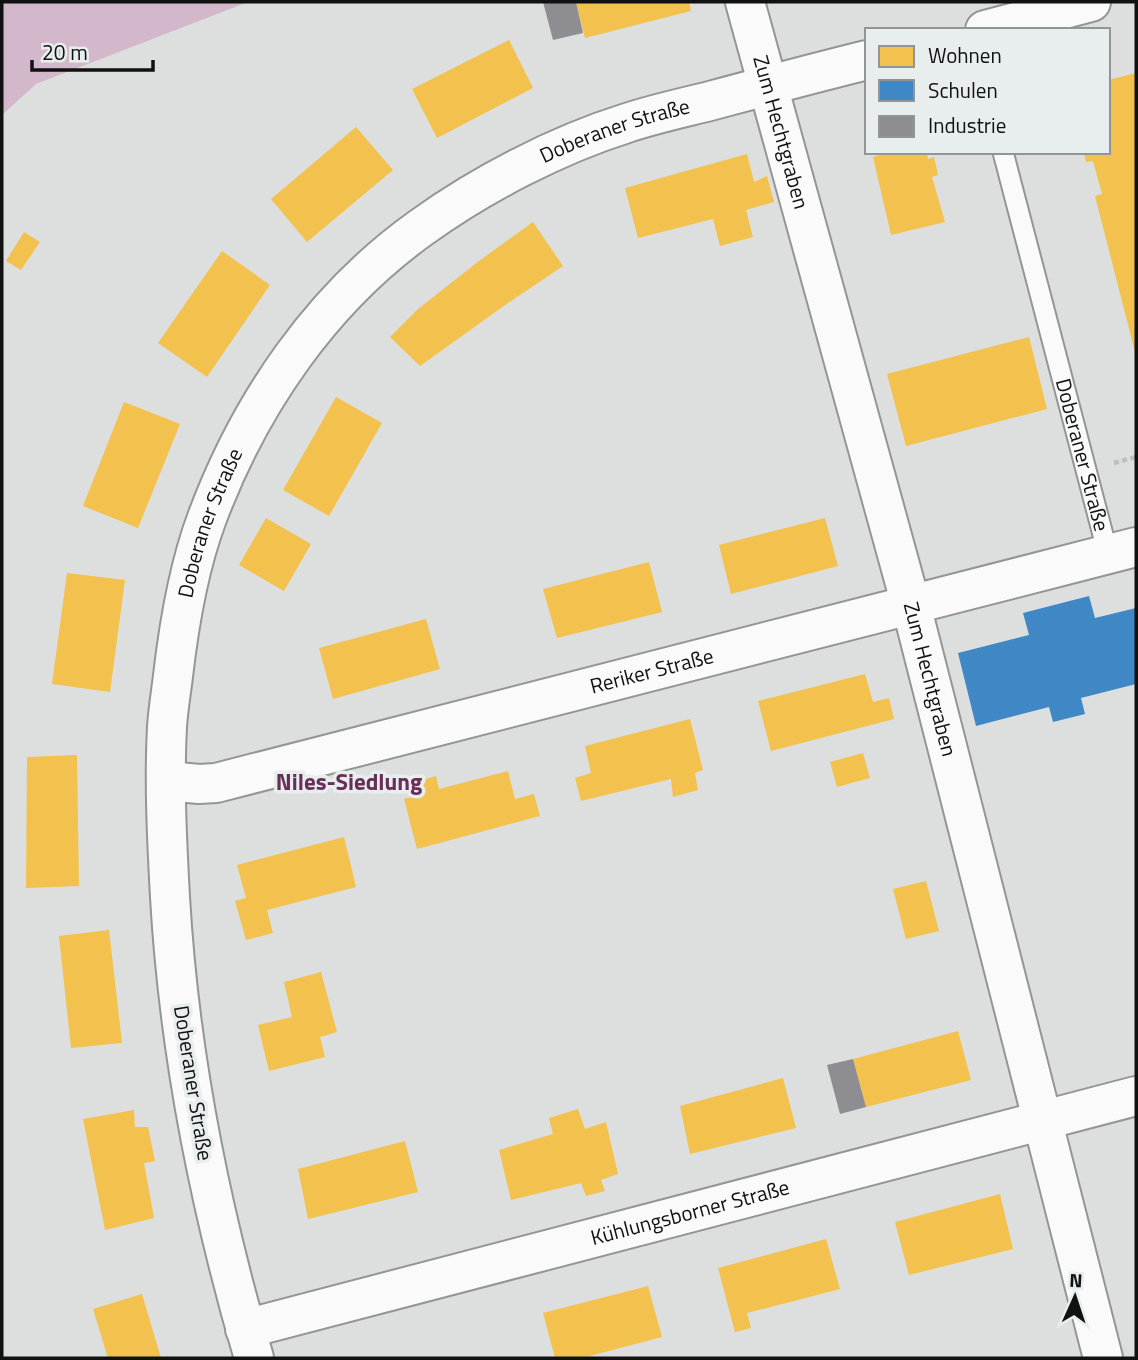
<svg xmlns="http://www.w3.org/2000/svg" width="1138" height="1360" viewBox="0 0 1138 1360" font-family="'Titillium Web',sans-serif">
	<rect width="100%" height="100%" fill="#dcdfde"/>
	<!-- forest -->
	<path fill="#d3b7ca" d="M2 2H248L36 84 2 115Z"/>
	<!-- homes -->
	<path fill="#f2c14e" d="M576 2H689L691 11 585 38Z
		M509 40 533 88 437 138 412 89Z
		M1136 73V352H1135L1095 196 1102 194 1093 161 1086 162 1084 152H1108V80Z
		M356 127 393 170 307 242 271 199Z
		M889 152H927L928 159 934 157 938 175 932 177 945 222 891 235 873 157Z
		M747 154 754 182 767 176 774 202 746 210 753 237 720 246 713 219 638 238 625 188Z
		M533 222 563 266 508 303 420 366 390 337 418 309 479 261Z
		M24 232 40 242 21 270 6 261Z
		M222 251 270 285 207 377 158 343Z
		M1029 337 1047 409 906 446 887 374Z
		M336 397 382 423 329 516 283 490Z
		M124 402 180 424 138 528 83 506Z
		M266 518 311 544 284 591 239 565Z
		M825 518 838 566 731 594 719 545Z
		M649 562 662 612 557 638 543 589Z
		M67 573 125 580 110 692 52 684Z
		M426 619 440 669 333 699 319 648Z
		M865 674 873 702 889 698 894 719 771 751 758 701Z
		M690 719 703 770 695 773 698 790 673 797 671 779 581 801 575 778 591 773 585 746Z
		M863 753 870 778 837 787 830 762Z
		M77 755 79 886 26 888 27 757Z
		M508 771 515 799 534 794 540 816 417 849 404 799 419 795 416 782 436 776 439 789Z
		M344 837 356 887 267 910 273 933 246 940 235 901 246 898 237 865Z
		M926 881 939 931 906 939 893 889Z
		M109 930 122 1043 71 1048 59 936Z
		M321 972 337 1032 320 1037 325 1057 269 1071 258 1025 292 1017 284 982Z
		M958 1031 971 1080 866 1107 853 1059Z
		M783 1078 796 1128 690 1154 680 1106Z
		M578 1109 585 1129 606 1122 618 1174 601 1180 605 1191 586 1196 581 1183 511 1200 499 1150 553 1134 549 1118Z
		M134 1110 135 1127H148L155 1161 144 1163 154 1218 105 1230 83 1119Z
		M405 1141 418 1192 308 1219 298 1169Z
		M1000 1194 1013 1249 909 1275 895 1222Z
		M826 1239 840 1289 747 1313 751 1328 735 1332 718 1268Z
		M648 1286 662 1337 582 1358H555L543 1313Z
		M142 1294 161 1358H108L93 1309Z"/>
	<!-- schools -->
	<path fill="#3f88c5" d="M1089 596 1095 618 1136 608V684L1081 698 1085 714 1053 722 1049 707 976 726 958 653 1029 635 1023 613Z"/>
	<!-- industry -->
	<path fill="#8d8d92" d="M543 2H576L583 33 553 40Z
		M853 1059 866 1107 840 1114 827 1065Z"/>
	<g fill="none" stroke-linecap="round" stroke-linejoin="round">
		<!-- lane casing -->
		<g stroke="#949696" stroke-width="23">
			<g id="lane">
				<path id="s1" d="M1003 152 1108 554"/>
			</g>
		</g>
		<!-- street casing -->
		<g stroke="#949696" stroke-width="42">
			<g id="street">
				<path id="s2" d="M745 2 911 605 1103 1358"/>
				<path d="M985 30 1091 2"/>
				<path id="s3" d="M167 781 199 784 216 783 1136 547"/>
				<path id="s4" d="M245 1329 1136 1096"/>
				<path id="s5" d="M254 1358C210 1208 179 1054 170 897 167 842 164 782 167 727 168 710 171 693 173 676 179 624 189 566 207 518 250 403 322 298 422 227 482 184 557 145 627 123 654 114 682 108 710 101 762 87 814 73 867 60"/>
			</g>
		</g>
		<!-- path -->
		<path stroke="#bdbebe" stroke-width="4.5" stroke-dasharray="5 3.5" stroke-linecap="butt" d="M1114 463 1136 457"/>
		<!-- lane -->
		<use href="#lane" stroke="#fafafa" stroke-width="19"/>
		<!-- street -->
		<use href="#street" stroke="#fafafa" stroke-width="38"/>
	</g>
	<g text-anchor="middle" stroke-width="7" stroke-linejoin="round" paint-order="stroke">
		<!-- street labels -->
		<g font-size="21" fill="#101111" stroke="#e8eded">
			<text dy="7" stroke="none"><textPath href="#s2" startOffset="135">Zum Hechtgraben</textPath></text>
			<text dy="7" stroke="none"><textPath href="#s5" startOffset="1437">Doberaner Straße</textPath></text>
			<text dy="7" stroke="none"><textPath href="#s1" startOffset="313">Doberaner Straße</textPath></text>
			<text dy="7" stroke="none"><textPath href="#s5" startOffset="849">Doberaner Straße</textPath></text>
			<text dy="7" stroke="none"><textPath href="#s3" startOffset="499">Reriker Straße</textPath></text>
			<text dy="7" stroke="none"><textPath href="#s2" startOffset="702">Zum Hechtgraben</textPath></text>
			<text transform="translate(193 1083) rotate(81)" y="7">Doberaner Straße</text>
			<text dy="7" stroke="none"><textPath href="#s4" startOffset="460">Kühlungsborner Straße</textPath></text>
		</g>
		<!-- neighbourhood labels -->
		<g font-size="23" font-weight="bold" fill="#682e57" stroke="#e8eded">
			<text x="349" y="790">Niles-Siedlung</text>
		</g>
	</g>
	<!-- border -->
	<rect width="1138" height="1360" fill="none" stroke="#101111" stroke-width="7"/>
	<!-- legend -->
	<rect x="865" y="28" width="245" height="126" fill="#e8eded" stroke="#929595" stroke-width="2"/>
	<rect x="879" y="46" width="35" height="21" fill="#f2c14e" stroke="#929595" stroke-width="2"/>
	<text x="928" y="63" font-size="21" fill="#101111">Wohnen</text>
	<rect x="879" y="80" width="35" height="21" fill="#3f88c5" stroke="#929595" stroke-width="2"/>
	<text x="928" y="98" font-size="21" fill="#101111">Schulen</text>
	<rect x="879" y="116" width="35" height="21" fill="#8d8d92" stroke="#929595" stroke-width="2"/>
	<text x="928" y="133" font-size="21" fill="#101111">Industrie</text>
	<!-- north arrow -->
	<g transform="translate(1075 1297) rotate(3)" stroke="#e8eded" stroke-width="5" paint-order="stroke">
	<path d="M0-5L12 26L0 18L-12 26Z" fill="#101111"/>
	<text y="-10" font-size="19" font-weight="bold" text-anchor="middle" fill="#101111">N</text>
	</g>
	<!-- scale -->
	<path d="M32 60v10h121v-10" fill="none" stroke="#101111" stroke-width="3.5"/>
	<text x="42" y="60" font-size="21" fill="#101111" stroke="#e8eded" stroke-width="5" paint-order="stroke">20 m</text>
</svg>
